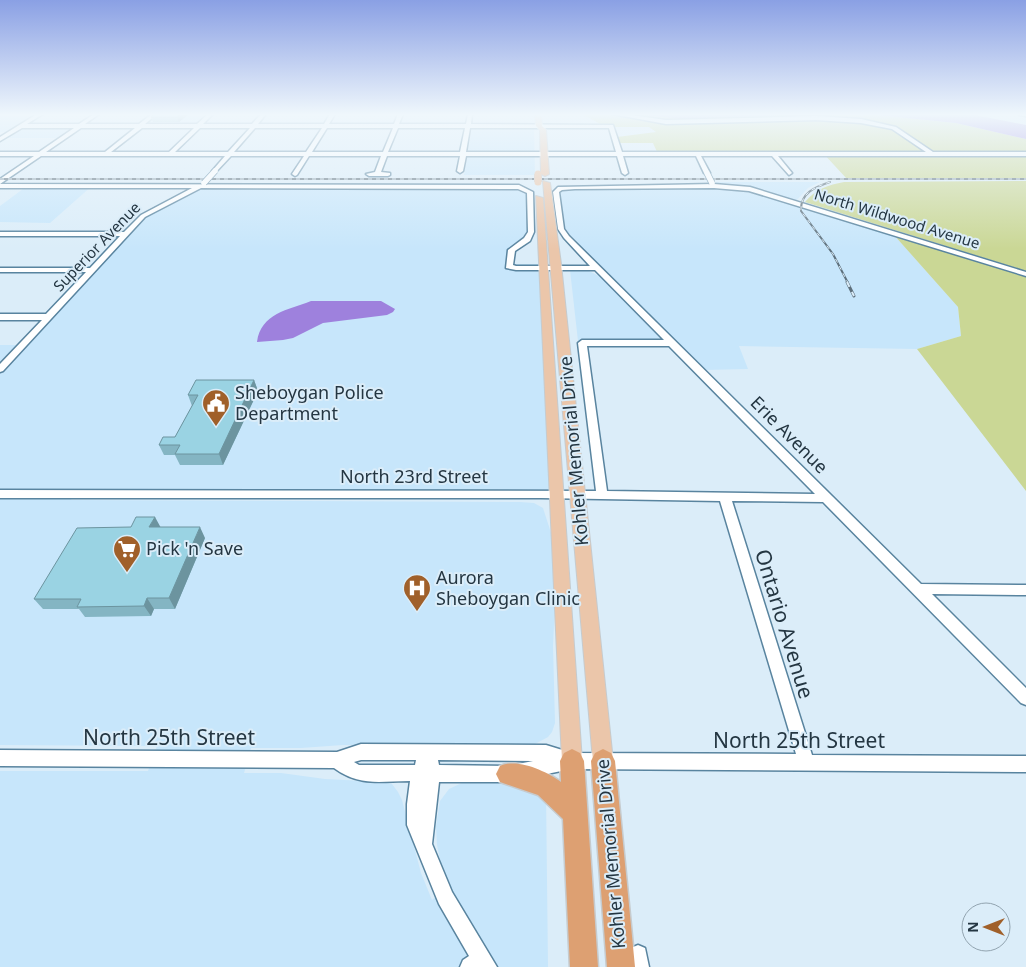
<svg xmlns="http://www.w3.org/2000/svg" width="1026" height="967" viewBox="0 0 1026 967" font-family="'Noto Sans',sans-serif">
	<rect width="100%" height="100%" fill="#dbedf9"/>
	<!-- built -->
	<path fill="#c7e6fb" d="M0 114H37L16 127 74 128 61 138H6L15 132H0Z
		M155 114H211L198 126H140Z
		M472 127 532 128 534 129 535 175H464Z
		M716 182H820L808 188 794 203 894 235 958 307 961 336 917 349 739 346 748 369 704 370 676 342 578 341 570 270 589 271 599 276 609 274 565 230 559 191 565 188 719 187Z
		M93 185 50 223 0 222V206L27 186Z
		M200 186H518L529 190 531 232 515 248 512 264H543L556 495H74L71 500 520 502 534 503 543 508 552 536 555 603 553 646 555 723 552 732 548 737 535 744 521 746 343 745 301 748H251L244 773H281L325 779 384 782 392 784 398 792 402 800 421 873 432 900 446 888 437 845 436 826 440 801 449 789 466 781H519L546 792 548 967H0V771H148L157 746 0 745V345H22L143 216Z"/>
	<!-- green -->
	<path fill="#cad795" d="M582 114H633L683 119 743 118 789 114H859L863 117V115L868 114 956 123 1026 139V178L847 179 822 152H657L653 143H618L617 137 656 132 649 127H614L613 125H602Z
		M1026 181V271L805 202C816 189 828 185 844 182Z
		M894 235 1026 276V491L917 349 961 336 958 307Z"/>
	<!-- water -->
	<path fill="#9e81dd" d="M633 114H789L743 118 683 119Z
		M868 114H970L1026 125V139L956 123Z
		M311 301H381L395 309 393 312 387 315 323 323 293 338 283 340 257 342C261 313 288 310 311 301Z"/>
	<g fill="none" stroke-linecap="round" stroke-linejoin="round">
		<!-- minor casing -->
		<g stroke="#59849f" stroke-width="3">
			<path id="minor" d="M37 114H43L27 124H79L94 114H99L85 124H139L152 114H157L145 124H197L208 114H213L203 124H252L261 114H266L258 124H324L330 114H335L329 124H394L398 114H403L399 124H466L468 114H472L471 124 613 125 622 152H926L892 129 861 123 816 120 666 124 612 114H624L666 120 816 116 861 119 896 127 933 152H1026V156H778L792 173 789 175 772 156H701L710 173 707 175 704 173 696 156H623L628 173 625 175 622 173 617 156H466L463 171 460 173 457 171 460 156H387L381 172 390 173V175L388 176H369L366 174 375 172 381 156H309L297 175 295 176 292 174 304 156H231L215 173 212 171 225 156H41L0 184V179L34 156H0V152H39L74 128H22L0 141V137ZM81 128H135L105 152H46ZM142 128H194L169 152H111ZM200 128H250L228 152H175ZM255 128H322L306 152H234ZM327 128H393L383 152H312ZM398 128H465L460 152H388ZM470 128H609L616 152H466Z
				M1019 114H1026V116L1019 115Z
				M0 184 519 185 533 192 534 232 530 241 515 251 513 265 516 266H590L564 238 558 229 553 192 558 187 714 184 750 187 1026 272V276L749 191 714 188 575 189 562 190 559 192 564 229 569 236 921 584 1026 585V595L932 594 1026 688V705L1021 703 823 502 732 501 812 755 1026 756V772L571 769 508 782H439L432 844 452 892 497 967H460L463 960 469 956 439 904 407 825V804L410 781C380 781 360 787 334 768L0 766V750L337 752 361 744 546 745 572 753 796 754 720 501 541 498H0V490L596 491 578 343 582 340H664L595 270H516L506 268 508 250 524 238 528 232 527 193 518 189 201 188 145 217 3 371 0 372V364L42 320H0V314H46L86 272H0V268H90L120 236H0V232H124L141 215 192 188H0ZM587 346H669L815 494 607 491ZM361 760H416L415 765H359L354 762ZM438 760 533 761 508 766 439 765Z
				M638 945 645 948 649 967H629L628 955 631 948Z"/>
		</g>
		<!-- major casing -->
		<g stroke="#c6cbce" stroke-width="2">
			<path id="major" d="M535 114H541L542 126 546 130 549 174 545 176 541 174 540 130 536 126Z
				M543 181 550 183 561 264 613 761 610 768 603 771 596 768 593 761Z
				M536 196 543 198 582 761 579 768 572 771 565 768 562 761Z"/>
		</g>
		<!-- highway casing -->
		<g stroke="#c6cbce" stroke-width="3">
			<path id="highway" d="M572 749 580 753 584 761 598 967H570L563 819 538 795 500 782 496 774 500 766C518 758 546 771 561 782L560 761 564 753Z
				M603 749 611 753 615 761 635 967H607L591 761 595 753Z"/>
		</g>
		<!-- minor -->
		<use href="#minor" fill="#fff" fill-rule="evenodd"/>
		<!-- major -->
		<use href="#major" fill="#ebc6aa" fill-rule="evenodd"/>
		<!-- highway -->
		<use href="#highway" fill="#dda072" fill-rule="evenodd"/>
		<!-- rail-far1 casing -->
		<g stroke="#5e707c" stroke-width="2">
			<path id="rail-far1" d="M0 179H1026
				M830 182C815 187 800 193 801 211L833 254 848 283"/>
		</g>
		<!-- rail casing -->
		<g stroke="#5e707c" stroke-width="3">
			<path id="rail" d="M847 282 854 296"/>
		</g>
		<!-- rail-far1 -->
		<use href="#rail-far1" stroke="#dbedf9" stroke-width="1" stroke-dasharray="4" stroke-linecap="butt"/>
		<!-- rail -->
		<use href="#rail" stroke="#dbedf9" stroke-width="2" stroke-dasharray="5.5" stroke-linecap="butt"/>
		<!-- minor-bridge casing -->
		<g stroke="#59849f" stroke-width="7" stroke-linecap="butt">
			<path id="minor-bridge" d="M707 173 712 183
				M204 183 215 171"/>
		</g>
		<!-- major-bridge casing -->
		<g stroke="#c6cbce" stroke-width="8" stroke-linecap="butt">
			<path id="major-bridge" d="M538 174V182"/>
		</g>
		<!-- minor-bridge -->
		<use href="#minor-bridge" stroke="#fff" stroke-width="5.5"/>
		<!-- major-bridge -->
		<use href="#major-bridge" stroke="#ebc6aa" stroke-width="7"/>
	</g>
	<!-- wall -->
	<path fill="#84b5c3" d="M189 114 179 122H153L151 117Z
		M254 380 258 391 223 465H180L175 455H164L159 445 175 437 192 406 188 395Z
		M161 527 205 538 175 609H154L151 616 85 617 79 609H43L34 599Z"/>
	<!-- shaded-wall -->
	<path fill="#6c949f" d="M180 114H189L179 122 177 117Z
		M254 380 258 391 223 465 219 454Z
		M155 517 161 528 149 527Z
		M200 527 205 538 175 609 169 598Z
		M147 598 154 609 151 616 144 606Z"/>
	<!-- building -->
	<path fill="#9ad3e3" stroke="#6c949f" d="M154 114H180L177 117H151Z
		M196 380H254L219 454H175L180 445H159L163 437H175L198 395H188Z
		M136 517H155L149 527H200L169 598H147L144 606 77 607 81 599H34L77 528 131 527Z"/>
	<!-- sky -->
	<linearGradient id="sky" x2="0" y2="1"><stop stop-color="#8aa0e4"/><stop offset="0.46" stop-color="#eff7fc"/><stop offset="1" stop-color="#eff7fc" stop-opacity="0"/></linearGradient>
	<rect width="1026" height="249" fill="url(#sky)"/>
	<!-- icons -->
	<defs>
		<g id="civic-pin" transform="scale(1.4375)"><path d="M0 17L-7.5 6A9.5 9.5 0 1 1 7.5 6Z" fill="#a0602a" stroke="#dbedf9"/><path d="M-.6-6.5H3V-4.5H.6V-3L4-1V1h2V6H-6V1h2V-1L-.6-3ZM-1.2 2.5V6h2.4V2.5Z" fill="#fff"/></g>
		<g id="supermarket-pin" transform="scale(1.4375)"><path d="M0 17L-7.5 6A9.5 9.5 0 1 1 7.5 6Z" fill="#a0602a" stroke="#dbedf9"/><path d="M-6-5.5h2.5l.6 2H6L4.5 2H-2.5L-4.4-4H-6ZM-1.5 3.2a1.3 1.3 0 1 0 .1 0ZM3 3.2a1.3 1.3 0 1 0 .1 0Z" fill="#fff"/></g>
		<g id="hospital-pin" transform="scale(1.4375)"><path d="M0 17L-7.5 6A9.5 9.5 0 1 1 7.5 6Z" fill="#a0602a" stroke="#dbedf9"/><path d="M-5-5h3v3.5h4V-5h3V5h-3V1.5h-4V5h-3Z" fill="#fff"/></g>
	</defs>
	<g fill-rule="evenodd">
		<use href="#civic-pin" x="216" y="403"/>
		<use href="#supermarket-pin" x="127" y="549"/>
		<use href="#hospital-pin" x="417" y="588"/>
	</g>
	<g text-anchor="middle" stroke-width="4" stroke-linejoin="round" paint-order="stroke">
		<!-- far-street labels -->
		<g font-size="15" fill="#243642" stroke="#dbedf9">
			<text transform="translate(897 219) rotate(17)" y="5">North Wildwood Avenue</text>
			<text transform="translate(97 247) rotate(-46)" y="5">Superior Avenue</text>
		</g>
		<!-- poi labels -->
		<g font-size="18" fill="#243642" stroke="#dbedf9" text-anchor="start">
			<text x="235" y="399">Sheboygan Police<tspan x="235" dy="21">Department</tspan></text>
			<text x="146" y="555">Pick 'n Save</text>
			<text x="436" y="584">Aurora<tspan x="436" dy="21">Sheboygan Clinic</tspan></text>
		</g>
		<!-- street labels -->
		<g font-size="18" fill="#243642" stroke="#dbedf9">
			<text transform="translate(789 435) rotate(45)" y="6">Erie Avenue</text>
			<text transform="translate(574 451) rotate(-95)" y="6">Kohler Memorial Drive</text>
			<text x="414" y="483">North 23rd Street</text>
			<text transform="translate(611 854) rotate(-95)" y="6">Kohler Memorial Drive</text>
		</g>
		<!-- near-street labels -->
		<g font-size="21" fill="#243642" stroke="#dbedf9">
			<text transform="translate(784 624) rotate(73)" y="7">Ontario Avenue</text>
			<text x="169" y="745">North 25th Street</text>
			<text x="799" y="748">North 25th Street</text>
		</g>
	</g>
	<!-- north arrow -->
	<g transform="translate(986 927) rotate(270)"><circle r="24" fill="#dbedf9" stroke="#92a4b0"/>
	<path d="M0-4L9 19L0 12L-9 19Z" fill="#a0602a"/>
	<text y="-8" font-size="14" font-weight="bold" text-anchor="middle" fill="#243642">N</text>
	</g>
</svg>
